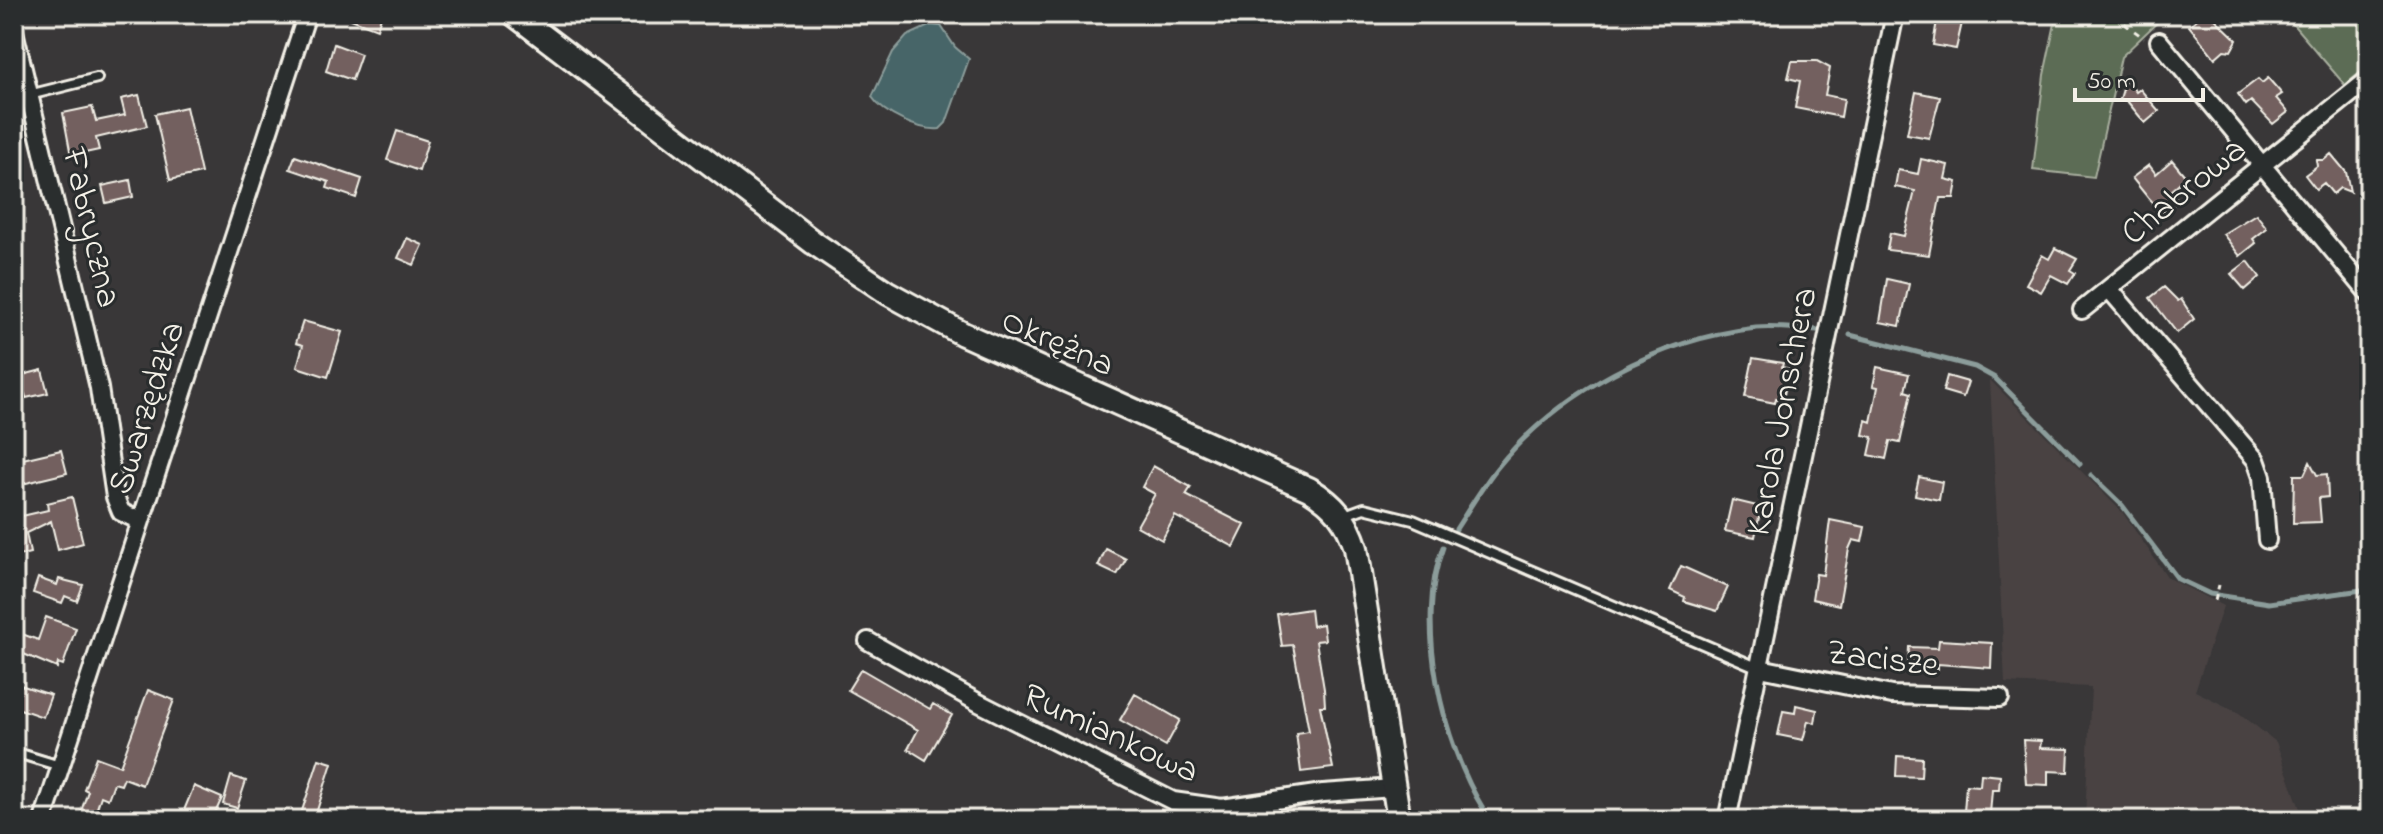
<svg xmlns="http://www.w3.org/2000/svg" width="2383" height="834" viewBox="0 0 2383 834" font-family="'Indie Flower',sans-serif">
	<rect width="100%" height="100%" fill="#393738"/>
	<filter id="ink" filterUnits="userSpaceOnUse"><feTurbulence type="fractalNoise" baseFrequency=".0125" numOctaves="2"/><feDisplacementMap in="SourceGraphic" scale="16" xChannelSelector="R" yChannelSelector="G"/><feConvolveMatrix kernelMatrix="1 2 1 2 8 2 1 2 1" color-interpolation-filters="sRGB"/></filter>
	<g filter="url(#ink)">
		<!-- built -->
		<path fill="#4a4343" d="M1990 380 2122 512 2168 578 2223 606 2195 691 2239 713 2276 742 2304 820H2085L2091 687 2005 683Z"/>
		<!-- green -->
		<path fill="#5b6c55" stroke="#a8ae9e" stroke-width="2" d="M2057 14H2166L2121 57 2094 177 2033 170 2044 75Z
			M2284 14H2369V65L2345 85Z"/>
		<!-- water -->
		<path fill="#476568" stroke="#8c9d9b" stroke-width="2" d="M931 25 941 26 955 47 969 59 946 123 940 129C919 131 883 114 872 97L893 52 907 36Z"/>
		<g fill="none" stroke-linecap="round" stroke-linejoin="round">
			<!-- stream -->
			<path stroke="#8c9d9b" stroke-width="5" d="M1850 335 1975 367 1995 378 2080 464
				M2091 475 2122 505 2178 579 2210 594 2269 603 2369 589
				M1456 529C1469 509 1482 487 1497 468 1559 392 1659 339 1756 328 1775 326 1797 329 1817 330
				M1443 547C1414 623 1442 743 1484 810"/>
		</g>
		<!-- building -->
		<path fill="#73605e" stroke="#f4f1e8" stroke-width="2" d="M338 14H382L377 29Z
			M1938 14H1964L1956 49 1933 45Z
			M2203 14H2210L2237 40 2231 51 2224 50 2215 58 2189 26Z
			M334 44 361 54 352 80 326 71Z
			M1792 61H1817L1830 68 1825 95 1844 99 1841 117 1795 108 1800 81 1788 78Z
			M2268 78 2282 94 2276 98 2288 112 2273 124 2251 101 2246 105 2238 94 2258 79 2262 83Z
			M2126 79 2136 92 2140 89 2159 111 2145 123 2127 101 2120 99Z
			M1916 92 1940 97 1929 138 1907 134Z
			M139 95 147 126 96 138 99 150 71 156 63 113 92 107 96 121 125 115 121 99Z
			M186 107 201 173 170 180 155 114Z
			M397 131 428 141 419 171 387 160Z
			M2331 154 2346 172 2350 192 2340 188 2333 194 2324 183 2316 189 2305 175 2317 166 2316 160H2324Z
			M295 156 362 179 356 198 327 188 329 182 290 169Z
			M1921 159 1948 165 1945 179 1957 182 1954 198H1940L1929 255 1887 250 1890 233 1904 236 1915 191 1895 187 1898 170 1918 174Z
			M2172 160 2186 177 2170 191 2178 201 2161 214 2132 178 2149 165 2156 174Z
			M130 180 133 197 106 203 102 186Z
			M2256 214 2267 228 2253 239 2256 243 2240 256 2223 234Z
			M407 238 423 245 414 265 398 258Z
			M2055 248 2077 259 2070 270 2075 273 2068 284 2051 275 2041 292 2026 284 2042 255 2049 259Z
			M2248 261 2260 277 2245 290 2231 274Z
			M1887 279 1909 284 1900 326 1880 322Z
			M2164 287 2178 301 2181 299 2194 319 2177 333 2150 298Z
			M303 321 342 332 328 377 297 367 303 345 296 343Z
			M1753 358 1783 363 1782 367 1789 369 1783 400 1776 398 1775 403 1745 397Z
			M1877 367 1909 374 1905 391 1911 393 1900 443 1890 441 1886 459 1869 455 1873 437 1863 435 1866 420 1871 422 1878 387 1873 386Z
			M42 370 48 393 26 398 25 394 19 395 15 377Z
			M1947 376 1968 382 1963 397 1943 391Z
			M61 450 67 473 14 486V461Z
			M2310 462 2317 475 2327 474 2328 497 2319 498 2321 522 2293 523 2294 475H2304Z
			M1153 466 1191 487 1186 495 1245 525 1234 547 1175 516 1162 540 1137 526 1155 494 1142 487Z
			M1919 477 1942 482 1939 500 1915 495Z
			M72 497 83 543 58 550 51 521 26 533 30 553 18 556 14 506H20L22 516 48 510 47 503Z
			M1732 500 1761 507 1755 537 1725 531Z
			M1830 520 1865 527 1862 542 1853 540 1849 549 1839 605 1812 599 1816 574 1823 575Z
			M1106 549 1126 559 1117 575 1098 566Z
			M1681 566 1728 587 1717 611 1684 601 1685 597 1670 590Z
			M38 578 57 585 59 579 83 585 77 601 65 596 62 603 33 593Z
			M1310 609 1312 626 1323 624 1325 640 1316 641 1324 689 1325 706H1320L1333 768 1301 772 1296 733 1309 731 1293 645 1282 646 1277 614Z
			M46 617 76 628 63 665 58 663 57 668 14 650V631L38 640Z
			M1939 640 1992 643 1991 668 1938 664V669L1908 668 1909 647 1938 648Z
			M861 669 930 709 933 704 952 715 926 760 908 749 918 730 848 690Z
			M14 683 51 695 43 717 14 707Z
			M148 690 174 700 142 785 124 778 121 785 114 783 108 799 101 796 93 820H78L88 791 84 789 96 757 120 766Z
			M1135 694 1180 720 1166 746 1120 720Z
			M1796 705 1817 710 1815 723 1808 721 1803 740 1778 735 1783 711 1795 713Z
			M2023 740 2041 741 2040 748 2069 749 2068 772 2048 771V785L2026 784Z
			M1897 756 1922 758 1921 777 1896 776Z
			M319 759 332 763 314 820H299Z
			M1981 774 2000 776 1999 790H1992L1990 814 1964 812 1966 785 1980 786Z
			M231 776 246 781 237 808 223 804Z
			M194 786 222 798 212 820H180Z"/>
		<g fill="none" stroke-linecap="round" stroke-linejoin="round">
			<!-- lane casing -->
			<g stroke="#f4f1e8" stroke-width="14">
				<path id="lane" d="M29 95 97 78
					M1342 516 1364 508 1413 520 1759 668
					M14 752 60 766"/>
			</g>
			<!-- street casing -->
			<g stroke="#f4f1e8" stroke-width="22">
				<path id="street" d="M14 31 99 388 115 497 121 512 140 521
					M2159 41 2369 294
					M2109 289 2256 460 2262 477 2267 540
					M2082 310 2369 79
					M868 641 979 703 1173 801 1222 808 1323 793 1394 788
					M1760 668 1892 695 2000 698
					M43 820 307 14
					M1727 820 1895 14"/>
			</g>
			<!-- secondary casing -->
			<g stroke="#f4f1e8" stroke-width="28">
				<path id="secondary" d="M514 14 814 243 888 293 963 334 1309 489C1335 505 1347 520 1356 548L1399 820"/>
			</g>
			<!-- path -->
			<path stroke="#f4f1e8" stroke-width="3" stroke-dasharray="6 6" stroke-linecap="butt" d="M2118 14 2122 22 2144 38
				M2215 601 2219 585"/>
			<!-- lane -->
			<use href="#lane" stroke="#2a2d2e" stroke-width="8"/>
			<!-- street -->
			<use href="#street" stroke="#2a2d2e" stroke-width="16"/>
			<!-- secondary -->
			<use href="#secondary" stroke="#2a2d2e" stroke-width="22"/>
		</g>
	</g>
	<g text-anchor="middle" stroke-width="6" stroke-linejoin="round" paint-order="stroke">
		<!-- street labels -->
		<g font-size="36" fill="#f4f1e8" stroke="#2a2d2e">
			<text transform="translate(2182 189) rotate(-39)" y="13">Chabrowa</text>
			<text transform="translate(94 227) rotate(77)" y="13">Fabryczna</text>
			<text transform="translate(1059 340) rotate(24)" y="13">Okrężna</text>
			<text transform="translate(144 407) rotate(-72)" y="13">Swarzędzka</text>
			<text transform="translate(1779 411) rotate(-79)" y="13">Karola Jonschera</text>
			<text transform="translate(1883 656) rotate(7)" y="13">Zacisze</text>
			<text transform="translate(1112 731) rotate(25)" y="13">Rumiankowa</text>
		</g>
	</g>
	<!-- margin -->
	<rect width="2383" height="834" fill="none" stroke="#2a2d2e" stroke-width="48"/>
	<rect x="24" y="24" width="2335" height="786" fill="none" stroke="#f4f1e8" stroke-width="3" filter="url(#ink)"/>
	<!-- scale -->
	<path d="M2075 88v12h128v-12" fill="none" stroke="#f4f1e8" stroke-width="4"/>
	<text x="2087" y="88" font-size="24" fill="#f4f1e8" stroke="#2a2d2e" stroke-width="6" paint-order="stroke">50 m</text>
</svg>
